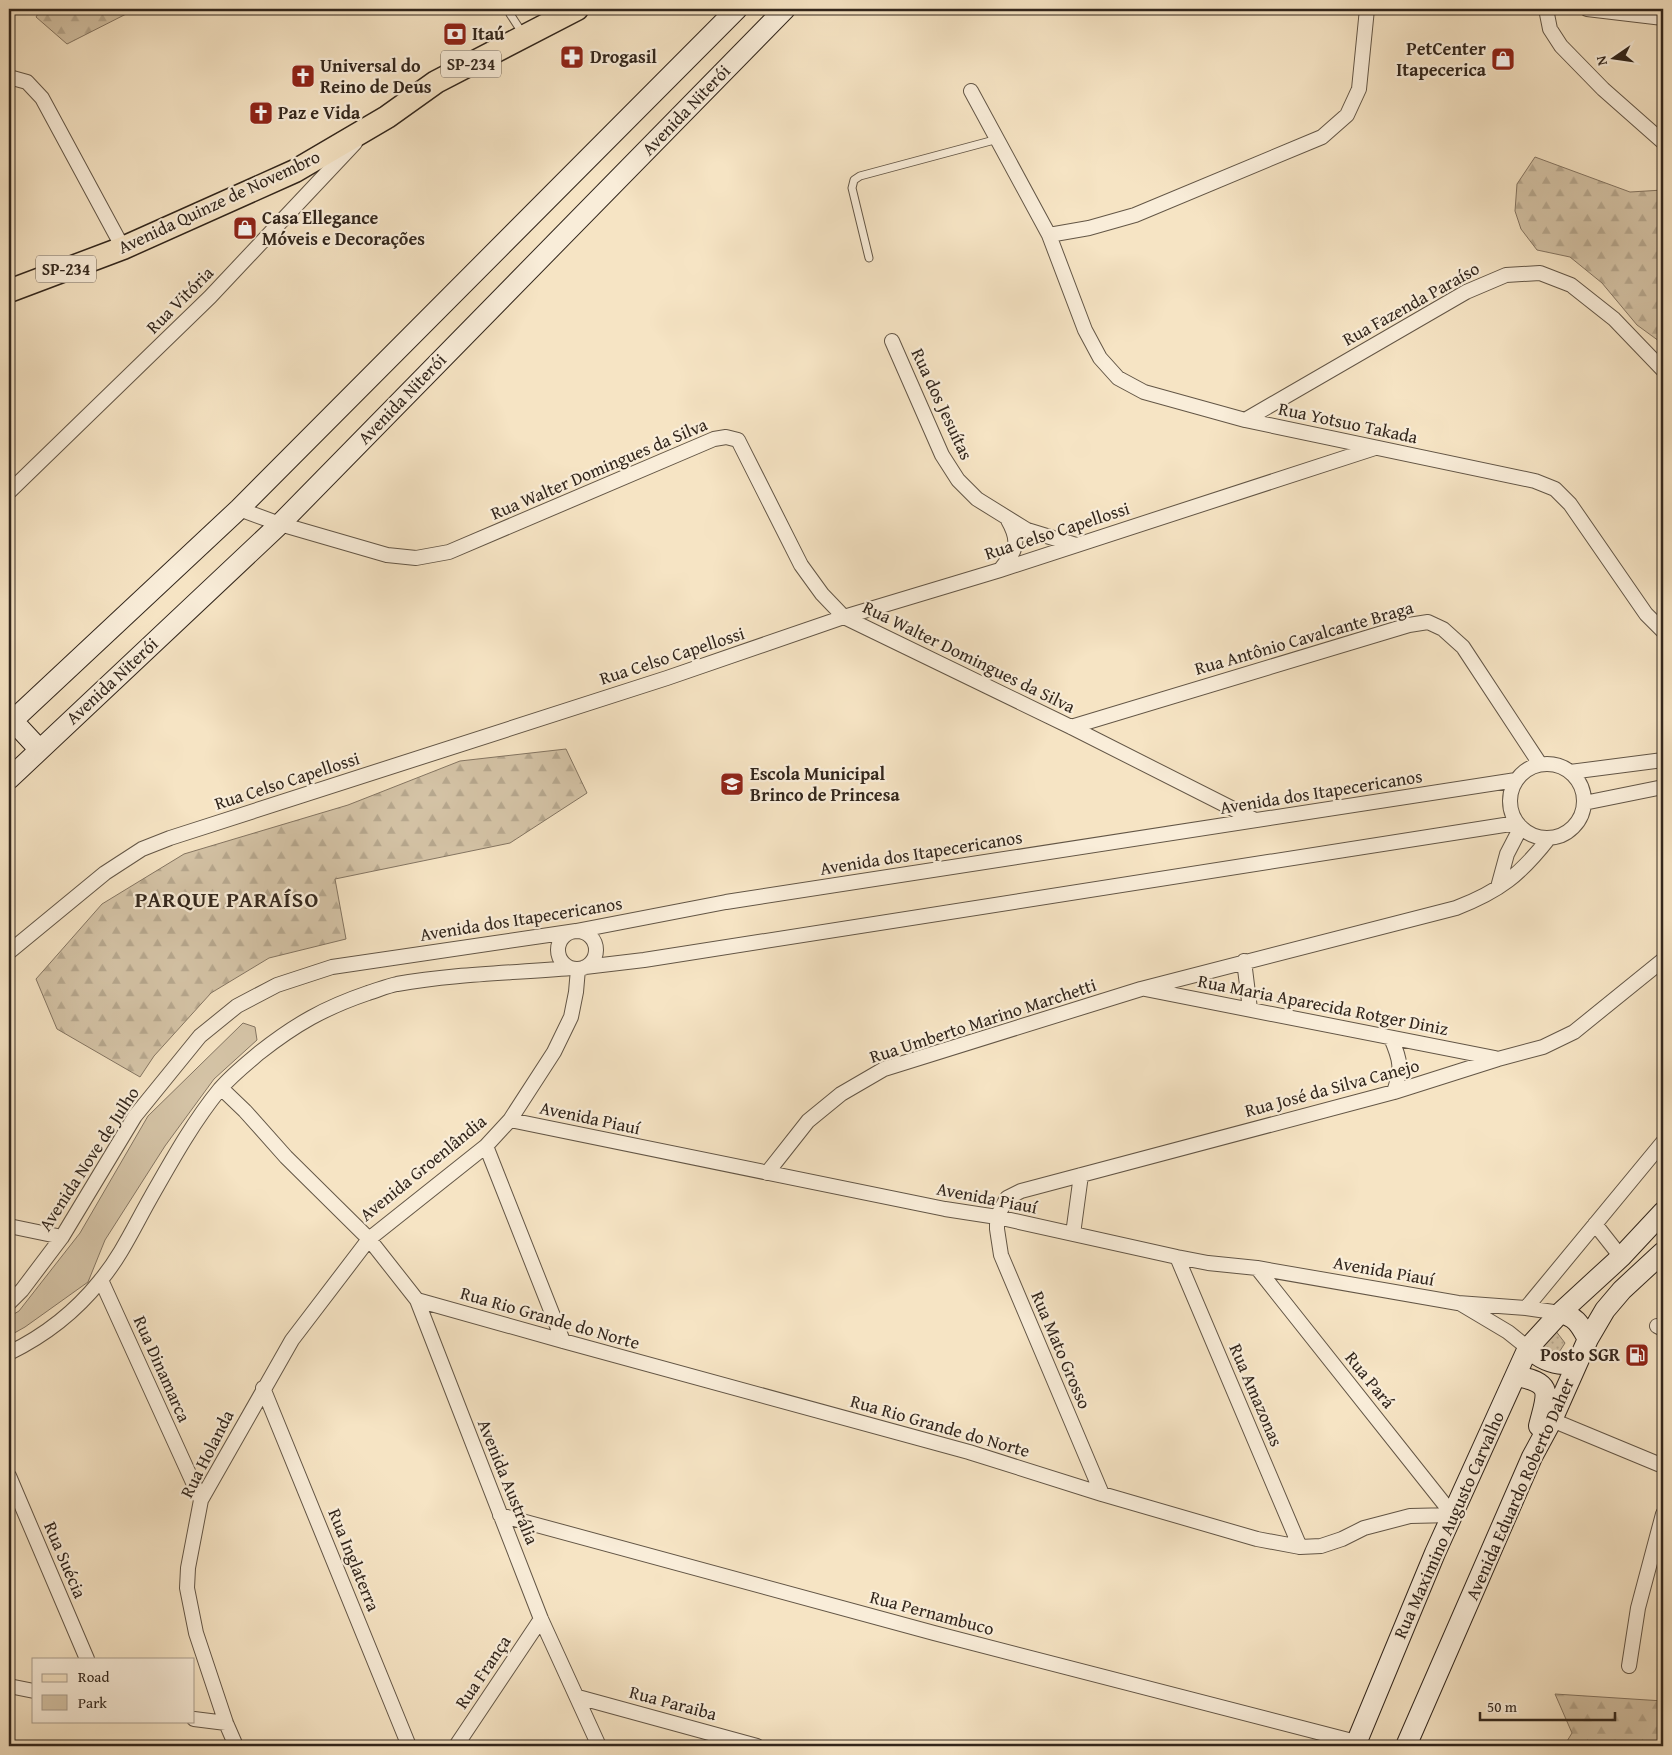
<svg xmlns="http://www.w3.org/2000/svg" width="1672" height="1755" viewBox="0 0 1672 1755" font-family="'Gentium Book Plus',serif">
	<defs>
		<pattern id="forest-firs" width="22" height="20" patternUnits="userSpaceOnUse" patternTransform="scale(1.25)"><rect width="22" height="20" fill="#d5c4a7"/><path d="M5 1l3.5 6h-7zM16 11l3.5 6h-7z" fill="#b7a88f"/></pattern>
		<pattern id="park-dots" width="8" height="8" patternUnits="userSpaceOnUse" patternTransform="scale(1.25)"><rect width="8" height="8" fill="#d5c4a7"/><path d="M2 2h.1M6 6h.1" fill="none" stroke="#b7a88f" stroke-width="1.8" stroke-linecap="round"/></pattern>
	</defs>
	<rect width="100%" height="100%" fill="#f6e4c4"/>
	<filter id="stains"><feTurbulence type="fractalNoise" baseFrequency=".004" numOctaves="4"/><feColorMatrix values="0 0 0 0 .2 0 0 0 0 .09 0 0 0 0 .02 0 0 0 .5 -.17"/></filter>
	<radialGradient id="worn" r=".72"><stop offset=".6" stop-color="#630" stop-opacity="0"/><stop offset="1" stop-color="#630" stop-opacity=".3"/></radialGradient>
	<!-- green -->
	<path fill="#d5c4a7" stroke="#847562" d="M243 1023 255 1027 257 1040 214 1079 165 1146 105 1240 88 1282 25 1327 9 1336V1317L19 1311 80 1233 148 1116Z"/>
	<!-- forest -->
	<path fill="url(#forest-firs)" stroke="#847562" d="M41 9H136L67 44 36 17Z
		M1535 157 1630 192 1663 190V344L1637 325 1602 283 1570 257 1537 250 1521 229 1515 211 1517 184Z
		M566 749 587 793 510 843 335 879 346 939 269 958 211 993 154 1056 140 1077 57 1029 36 979 102 904 184 854 348 805 460 761Z
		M1555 1694 1663 1701V1746H1564L1572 1733Z"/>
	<!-- park -->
	<path fill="url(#park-dots)" stroke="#847562" d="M1555 1330 1565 1343 1554 1360 1542 1354 1544 1336Z"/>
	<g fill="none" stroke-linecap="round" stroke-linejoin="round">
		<!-- lane casing -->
		<g stroke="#635646" stroke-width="9">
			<path id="lane" d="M510 14 523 34
				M869 258 852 188 854 180 860 176 998 139"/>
		</g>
		<!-- street casing -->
		<g stroke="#635646" stroke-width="16">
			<path id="street" d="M1546 9 1550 29 1561 46 1603 89 1663 142
				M1587 9 1663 18
				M9 77 27 82 42 98 123 248
				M971 91 1049 235 1085 330 1100 358 1118 378 1144 392 1245 420 1535 481 1555 489 1570 504 1646 614 1663 631
				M1049 235 1089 228 1135 215 1322 137 1347 115 1359 89 1367 9
				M892 341 942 455 958 480 977 499 1027 530 1076 545
				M1245 420 1466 292 1506 275 1540 273 1571 285 1614 319 1663 370
				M9 492 210 297 355 143
				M239 509 280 524 387 555 416 558 449 552 714 439 726 437 738 440 801 565 822 594 844 617 1071 727 1255 820
				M1000 570C1016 550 1021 543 1008 520
				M1071 727 1409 625 1428 622 1443 629 1463 647 1540 764
				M1510 801a37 37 0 1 1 74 0a37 37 0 1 1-74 0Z
				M1570 772 1663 760
				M1584 803 1663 787
				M1498 887 1507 854 1521 827
				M558 950a19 19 0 1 1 38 0a19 19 0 1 1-38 0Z
				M9 952 105 873 142 849 170 838 667 678 844 617 1000 570 1375 448
				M1244 961 1250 1009
				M585 967 644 960 1517 823
				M1145 989 1495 1058
				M1391 1038C1401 1061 1402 1068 1394 1092
				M221 1088 245 1111 286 1157 369 1239 417 1300 541 1619 599 1746
				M510 1120 945 1209 997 1217 1177 1257 1208 1263 1257 1268 1458 1303 1526 1308 1560 1313
				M486 1146 563 1341
				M767 1173 808 1121 841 1094 884 1069 1141 989 1456 908C1500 891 1520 875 1549 838
				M1595 1224 1621 1257
				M9 1226 62 1237
				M1073 1234 1081 1175
				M1177 1257 1300 1547
				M1257 1268 1453 1515
				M101 1280 201 1500
				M417 1300 563 1341 969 1452 1102 1494 1257 1539 1300 1547 1321 1546 1342 1539 1364 1528 1410 1516 1453 1515
				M9 1303 22 1290 62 1237 135 1116 200 1036 237 1006 277 985 332 967 576 931 726 902 1516 780
				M1461 1304 1508 1332 1528 1348
				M1526 1308 1663 1142
				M1657 1326 1663 1329
				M9 1353C44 1336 76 1311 100 1281 121 1256 135 1225 151 1197 172 1160 193 1122 220 1089 232 1075 246 1064 259 1053 296 1024 324 1008 368 993 378 990 387 986 397 984 454 974 513 973 571 968
				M263 1388 409 1746
				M1552 1420 1663 1466
				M9 1476 87 1659
				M1102 1494 1001 1255 997 1229V1217L1007 1198 1021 1191 1394 1092 1498 1059 1543 1047 1574 1032 1663 960
				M500 1515 934 1633 1356 1742
				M1629 1666 1638 1608 1663 1514
				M9 1686 34 1691
				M578 1697 757 1746
				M194 1719 226 1723
				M236 1746 226 1723 196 1633 187 1588 188 1568 201 1500 292 1340 369 1239 486 1146 510 1120 554 1052 571 1017 576 992 578 969
				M456 1746 541 1619"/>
		</g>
		<!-- secondary casing -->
		<g stroke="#32261c" stroke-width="22">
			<path id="secondary" d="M13 721 39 749
				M9 724 239 509 737 9
				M9 779 280 524 785 9
				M1560 1313C1577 1317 1580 1325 1588 1339
				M1528 1348C1543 1361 1557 1366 1576 1364
				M1516 1376C1555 1383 1547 1394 1539 1426
				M1355 1746 1435 1553 1528 1348 1560 1313 1621 1257 1663 1212
				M1406 1746 1532 1457 1552 1420 1588 1339 1605 1310 1622 1290 1663 1252"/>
		</g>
		<!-- primary casing -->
		<g stroke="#32261c" stroke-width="25">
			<path id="primary" d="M9 291 123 248 295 171 387 117 436 82 577 9"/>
		</g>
		<!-- lane -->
		<use href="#lane" stroke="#f9edd9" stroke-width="7"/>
		<!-- street -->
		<use href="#street" stroke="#f9edd9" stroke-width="14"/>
		<!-- secondary -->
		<use href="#secondary" stroke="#f9edd9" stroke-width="20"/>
		<!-- primary -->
		<use href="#primary" stroke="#f6e4c4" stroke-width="22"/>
	</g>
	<!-- icons -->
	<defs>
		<g id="bank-square" transform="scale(1.25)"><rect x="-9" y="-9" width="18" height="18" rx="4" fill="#8f2418" stroke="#f9edd9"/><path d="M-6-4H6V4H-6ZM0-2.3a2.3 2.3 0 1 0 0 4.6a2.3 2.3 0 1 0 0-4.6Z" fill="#fff"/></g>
		<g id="pharmacy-square" transform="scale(1.25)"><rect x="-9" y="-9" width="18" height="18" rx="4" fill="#8f2418" stroke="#f9edd9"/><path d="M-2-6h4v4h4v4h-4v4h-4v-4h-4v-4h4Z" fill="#fff"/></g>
		<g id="shop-square" transform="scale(1.25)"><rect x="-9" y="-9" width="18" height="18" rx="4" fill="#8f2418" stroke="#f9edd9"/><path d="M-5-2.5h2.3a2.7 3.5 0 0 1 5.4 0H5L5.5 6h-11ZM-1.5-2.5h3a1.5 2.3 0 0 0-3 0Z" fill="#fff"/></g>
		<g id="church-square" transform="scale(1.25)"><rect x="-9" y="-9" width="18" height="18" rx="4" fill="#8f2418" stroke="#f9edd9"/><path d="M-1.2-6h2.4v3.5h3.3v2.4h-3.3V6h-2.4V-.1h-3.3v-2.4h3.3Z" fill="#fff"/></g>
		<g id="school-square" transform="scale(1.25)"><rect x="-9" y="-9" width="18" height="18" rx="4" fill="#8f2418" stroke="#f9edd9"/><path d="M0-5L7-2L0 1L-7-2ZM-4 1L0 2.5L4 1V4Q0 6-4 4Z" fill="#fff"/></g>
		<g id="fuel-square" transform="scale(1.25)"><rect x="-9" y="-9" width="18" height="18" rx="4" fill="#8f2418" stroke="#f9edd9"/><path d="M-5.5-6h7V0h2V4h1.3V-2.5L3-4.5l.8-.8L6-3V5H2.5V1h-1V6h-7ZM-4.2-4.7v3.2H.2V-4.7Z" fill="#fff"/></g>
	</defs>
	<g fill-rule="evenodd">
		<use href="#bank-square" x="455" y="34"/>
		<use href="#pharmacy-square" x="572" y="57"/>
		<use href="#shop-square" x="1503" y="59"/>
		<use href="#church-square" x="303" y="76"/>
		<use href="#church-square" x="261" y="113"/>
		<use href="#shop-square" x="245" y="228"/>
		<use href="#school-square" x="732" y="784"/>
		<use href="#fuel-square" x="1637" y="1355"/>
	</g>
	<g text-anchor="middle" stroke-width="4.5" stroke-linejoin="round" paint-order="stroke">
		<!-- shield labels -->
		<g fill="#f9edd9" stroke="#6e6255" stroke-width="1">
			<rect x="441" y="50.5" width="60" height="27" rx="4"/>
			<rect x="36" y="255.5" width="60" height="27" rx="4"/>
		</g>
		<g font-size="16" font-weight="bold" fill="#32261c">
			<text x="471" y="70">SP-234</text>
			<text x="66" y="275">SP-234</text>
		</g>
		<!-- poi labels -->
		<g font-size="18" font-weight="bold" fill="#32261c" stroke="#f9edd9" text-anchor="start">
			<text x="472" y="40">Itaú</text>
			<text x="1486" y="55" text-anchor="end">PetCenter<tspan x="1486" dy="21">Itapecerica</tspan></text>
			<text x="590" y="63">Drogasil</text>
			<text x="320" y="72">Universal do<tspan x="320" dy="21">Reino de Deus</tspan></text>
			<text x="278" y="119">Paz e Vida</text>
			<text x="262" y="224">Casa Ellegance<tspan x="262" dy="21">Móveis e Decorações</tspan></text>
			<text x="750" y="780">Escola Municipal<tspan x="750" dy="21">Brinco de Princesa</tspan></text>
			<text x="1620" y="1361" text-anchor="end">Posto SGR</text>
		</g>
		<!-- street labels -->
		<g font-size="18" fill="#32261c" stroke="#f9edd9">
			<text transform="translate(686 110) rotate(-46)" y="6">Avenida Niterói</text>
			<text transform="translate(219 202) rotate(-25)" y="6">Avenida Quinze de Novembro</text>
			<text transform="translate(180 300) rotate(-45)" y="6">Rua Vitória</text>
			<text transform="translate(1411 304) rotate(-29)" y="6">Rua Fazenda Paraíso</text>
			<text transform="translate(402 399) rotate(-46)" y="6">Avenida Niterói</text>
			<text transform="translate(942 404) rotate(65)" y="6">Rua dos Jesuítas</text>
			<text transform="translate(1348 423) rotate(12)" y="6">Rua Yotsuo Takada</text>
			<text transform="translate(599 469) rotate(-23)" y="6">Rua Walter Domingues da Silva</text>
			<text transform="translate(1057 531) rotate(-18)" y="6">Rua Celso Capellossi</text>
			<text transform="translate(1304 638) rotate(-16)" y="6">Rua Antônio Cavalcante Braga</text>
			<text transform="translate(672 656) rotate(-18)" y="6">Rua Celso Capellossi</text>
			<text transform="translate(969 657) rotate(26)" y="6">Rua Walter Domingues da Silva</text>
			<text transform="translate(112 681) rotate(-43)" y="6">Avenida Niterói</text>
			<text transform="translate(287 781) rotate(-18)" y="6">Rua Celso Capellossi</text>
			<text transform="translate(1321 792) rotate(-9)" y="6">Avenida dos Itapecericanos</text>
			<text transform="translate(921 853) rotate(-9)" y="6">Avenida dos Itapecericanos</text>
			<text transform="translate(521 919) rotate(-9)" y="6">Avenida dos Itapecericanos</text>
			<text transform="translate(1323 1005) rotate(11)" y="6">Rua Maria Aparecida Rotger Diniz</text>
			<text transform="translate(983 1021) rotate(-18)" y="6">Rua Umberto Marino Marchetti</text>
			<text transform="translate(1332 1088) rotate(-15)" y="6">Rua José da Silva Canejo</text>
			<text transform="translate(590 1118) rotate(12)" y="6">Avenida Piauí</text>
			<text transform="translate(89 1159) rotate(-57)" y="6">Avenida Nove de Julho</text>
			<text transform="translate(423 1168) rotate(-39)" y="6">Avenida Groenlândia</text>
			<text transform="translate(987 1198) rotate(11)" y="6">Avenida Piauí</text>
			<text transform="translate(1384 1271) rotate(10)" y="6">Avenida Piauí</text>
			<text transform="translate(550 1318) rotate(16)" y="6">Rua Rio Grande do Norte</text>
			<text transform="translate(1061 1350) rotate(67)" y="6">Rua Mato Grosso</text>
			<text transform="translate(162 1369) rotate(66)" y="6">Rua Dinamarca</text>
			<text transform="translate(1370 1380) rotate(51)" y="6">Rua Pará</text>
			<text transform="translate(1256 1395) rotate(67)" y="6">Rua Amazonas</text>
			<text transform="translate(940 1426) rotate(16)" y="6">Rua Rio Grande do Norte</text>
			<text transform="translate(207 1454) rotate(-63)" y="6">Rua Holanda</text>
			<text transform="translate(508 1482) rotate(68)" y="6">Avenida Austrália</text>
			<text transform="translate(1520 1489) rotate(-66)" y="6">Avenida Eduardo Roberto Daher</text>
			<text transform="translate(1449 1525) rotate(-66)" y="6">Rua Maximino Augusto Carvalho</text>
			<text transform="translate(65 1560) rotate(67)" y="6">Rua Suécia</text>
			<text transform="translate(354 1560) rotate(68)" y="6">Rua Inglaterra</text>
			<text transform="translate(932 1613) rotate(15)" y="6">Rua Pernambuco</text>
			<text transform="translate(483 1672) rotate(-56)" y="6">Rua França</text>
			<text transform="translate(673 1703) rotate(15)" y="6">Rua Paraiba</text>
		</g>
		<!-- district labels -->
		<g font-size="22" font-weight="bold" letter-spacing="1" fill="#32261c" stroke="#f9edd9">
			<text x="227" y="907">PARQUE PARAÍSO</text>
		</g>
	</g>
	<!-- margin -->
	<rect width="1672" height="1755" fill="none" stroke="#f6e4c4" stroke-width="30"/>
	<rect x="10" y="10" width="1652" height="1735" fill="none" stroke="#32261c" stroke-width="2.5"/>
	<rect x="15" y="15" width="1642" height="1725" fill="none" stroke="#32261c"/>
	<!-- legend -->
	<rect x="32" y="1658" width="162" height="65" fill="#f9edd9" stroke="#a99d8d"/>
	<rect x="42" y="1674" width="25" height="8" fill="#f6e4c4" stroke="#a99d8d"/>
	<text x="78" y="1682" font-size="15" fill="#32261c">Road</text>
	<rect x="42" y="1695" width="25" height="15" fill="#d5c4a7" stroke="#a99d8d"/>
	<text x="78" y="1708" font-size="15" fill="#32261c">Park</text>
	<!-- north arrow -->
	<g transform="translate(1614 58) rotate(257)" stroke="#f9edd9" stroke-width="4" paint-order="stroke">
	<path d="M0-4L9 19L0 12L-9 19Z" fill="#32261c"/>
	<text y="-8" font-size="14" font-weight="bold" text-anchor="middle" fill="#32261c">N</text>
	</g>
	<!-- scale -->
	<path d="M1480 1712v8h135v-8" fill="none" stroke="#32261c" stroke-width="2.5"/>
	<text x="1487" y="1712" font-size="15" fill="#32261c" stroke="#f9edd9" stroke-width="4" paint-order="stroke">50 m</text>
	<rect width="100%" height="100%" filter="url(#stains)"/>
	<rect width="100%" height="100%" fill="url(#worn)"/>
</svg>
